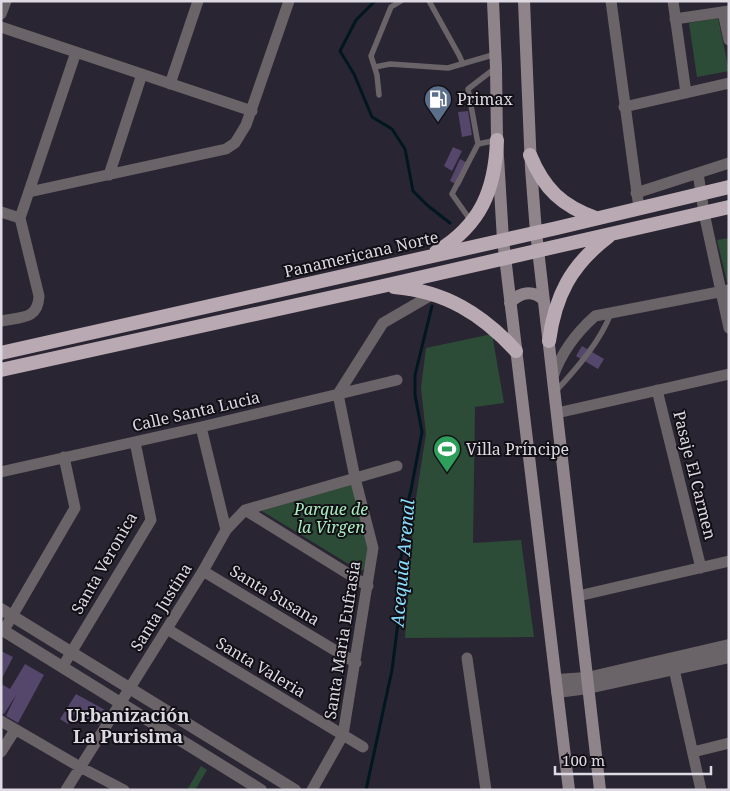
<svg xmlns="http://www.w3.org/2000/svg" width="730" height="791" viewBox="0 0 730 791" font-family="'Noto Serif',serif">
	<rect width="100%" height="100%" fill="#2a2533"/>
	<!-- green -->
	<path fill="#2d4c37" d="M718 18 729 71 697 77 689 23Z
		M729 238V282H727L717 240Z
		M492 334 504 403 475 407 473 543 521 540 534 637 405 638 414 511 426 434 421 388 426 348Z
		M354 483 369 545 365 569 360 571 262 511Z
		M201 766 207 770 195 790H187Z"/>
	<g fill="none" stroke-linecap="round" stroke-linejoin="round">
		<!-- stream -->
		<path stroke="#001720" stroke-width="3" d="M375 1 356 20 340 51 354 74 372 117 392 129 405 149 413 191 427 205 450 223
			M366 790 392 670 401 599 398 575 403 546 404 517 411 490 422 432 415 395V375L432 306"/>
	</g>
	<!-- building -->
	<path fill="#55466b" d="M468 111 472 135 462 137 458 112Z
		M453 147 462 151 452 171 444 166Z
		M460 159 470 164 460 186 450 181Z
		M582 346 604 359 598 369 576 356Z
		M1 651 13 657 1 680Z
		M25 664 44 675 18 723 6 716 16 695 4 714 1 712V684L10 689Z
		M76 694 107 711 99 725 77 713 81 704 68 724 60 719Z"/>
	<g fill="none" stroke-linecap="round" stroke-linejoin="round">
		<!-- service -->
		<path stroke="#6a6367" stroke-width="5.5" d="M429 1 459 55 463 64
			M375 67 390 64 448 68 496 54
			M379 95 377 75 371 56 391 7 401 1
			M478 144 497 140
			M471 221 452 194 478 144 468 89 494 69
			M556 391C577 368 600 342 611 313"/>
		<!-- minor -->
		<path stroke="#6a6367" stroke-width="11" d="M611 1 639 208
			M673 1 686 93
			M723 12 729 40
			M1 14 6 1
			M675 19 729 11
			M1 27 252 111
			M170 84 198 1
			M624 107 729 83
			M698 173 704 213 729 328
			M109 175 142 74
			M29 192 226 149 235 143 246 125 289 1
			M636 193 729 163
			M1 212 20 218
			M1 321C21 317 38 320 39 296L20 218 76 52
			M553 377C561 353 576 333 595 316L729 290
			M657 390 701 568
			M557 413 729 374
			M1 472 201 427 397 380
			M245 510 368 586
			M226 530 245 510 397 466
			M203 571 356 663
			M578 596 729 561
			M167 629 363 747
			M4 630 75 508 64 457
			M467 658 486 790
			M63 666 151 520 135 442
			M674 669 701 790
			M1 721 80 767 124 790
			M1 752 15 730
			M693 752 729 743
			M66 790 203 571 226 530 201 427
			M312 790 343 735 373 548 355 478 338 394 383 323 433 294"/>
		<!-- tertiary -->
		<path stroke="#6a6367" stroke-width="12" d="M1 609 295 790
			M1 629 261 790
			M556 680 587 678 729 645
			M557 692 588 688 729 657"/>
		<!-- secondary -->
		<path stroke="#90848b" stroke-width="12" d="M493 1 496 68 497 140 503 240 569 790
			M524 1 531 168 536 232 600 790
			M510 303C520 292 532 290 543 299"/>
		<!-- trunk -->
		<path stroke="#b9a9b2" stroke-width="14" d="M530 155C544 189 562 206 596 218
			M436 252C481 225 495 190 497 140
			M394 287C445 291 482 314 516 351
			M549 341C555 296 571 265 608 237
			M1 353 557 228 729 187
			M1 370 383 286 729 207"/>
	</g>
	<!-- icons -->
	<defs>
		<g id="fuel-pin" transform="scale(1.4375)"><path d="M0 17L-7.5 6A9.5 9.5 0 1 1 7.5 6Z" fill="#5c6f8a" stroke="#121016"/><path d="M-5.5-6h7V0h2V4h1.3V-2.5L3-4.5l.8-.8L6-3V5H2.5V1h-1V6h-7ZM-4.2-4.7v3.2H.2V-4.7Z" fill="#fff"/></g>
		<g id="stadium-pin" transform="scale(1.4375)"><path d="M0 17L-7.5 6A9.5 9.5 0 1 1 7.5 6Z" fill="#2e9e5b" stroke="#121016"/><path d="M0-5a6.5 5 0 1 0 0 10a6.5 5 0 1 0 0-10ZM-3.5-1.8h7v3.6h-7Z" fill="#fff"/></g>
	</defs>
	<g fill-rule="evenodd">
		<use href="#fuel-pin" x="438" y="99"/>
		<use href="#stadium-pin" x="447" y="449"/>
	</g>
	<g text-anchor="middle" stroke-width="4" stroke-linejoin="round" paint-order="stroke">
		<!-- poi labels -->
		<g font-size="16" fill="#dedae3" stroke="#121016" text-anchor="start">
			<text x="457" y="105">Primax</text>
			<text x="466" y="455">Villa Príncipe</text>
		</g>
		<!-- street labels -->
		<g font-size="16" fill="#dedae3" stroke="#121016">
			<text transform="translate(361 254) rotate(-13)" y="6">Panamericana Norte</text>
			<text transform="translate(196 411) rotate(-13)" y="6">Calle Santa Lucia</text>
			<text transform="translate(695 475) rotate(76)" y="6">Pasaje El Carmen</text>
			<text transform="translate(104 563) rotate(-60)" y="6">Santa Veronica</text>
			<text transform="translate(275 595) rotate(31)" y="6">Santa Susana</text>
			<text transform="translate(161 607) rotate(-58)" y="6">Santa Justina</text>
			<text transform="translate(342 640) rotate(-81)" y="6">Santa Maria Eufrasia</text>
			<text transform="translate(261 667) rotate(31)" y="6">Santa Valeria</text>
		</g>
		<!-- park labels -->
		<g font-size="16" font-style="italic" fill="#a9ecbc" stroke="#121016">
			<text x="331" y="515">Parque de<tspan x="331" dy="18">la Virgen</tspan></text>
		</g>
		<!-- water labels -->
		<g font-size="18" font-style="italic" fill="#88ddfd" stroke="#121016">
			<text transform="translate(403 563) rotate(-85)" y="6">Acequia Arenal</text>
		</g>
		<!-- neighbourhood labels -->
		<g font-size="18" font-weight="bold" fill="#dedae3" stroke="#121016">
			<text x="128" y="722">Urbanización<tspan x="128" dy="21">La Purisima</tspan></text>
		</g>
	</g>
	<!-- border -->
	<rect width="730" height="791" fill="none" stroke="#dedae3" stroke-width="5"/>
	<!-- scale -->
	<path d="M555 766v8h156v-8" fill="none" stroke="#dedae3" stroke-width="2.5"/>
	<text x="562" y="766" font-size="15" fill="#dedae3" stroke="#121016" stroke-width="4" paint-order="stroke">100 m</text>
</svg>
